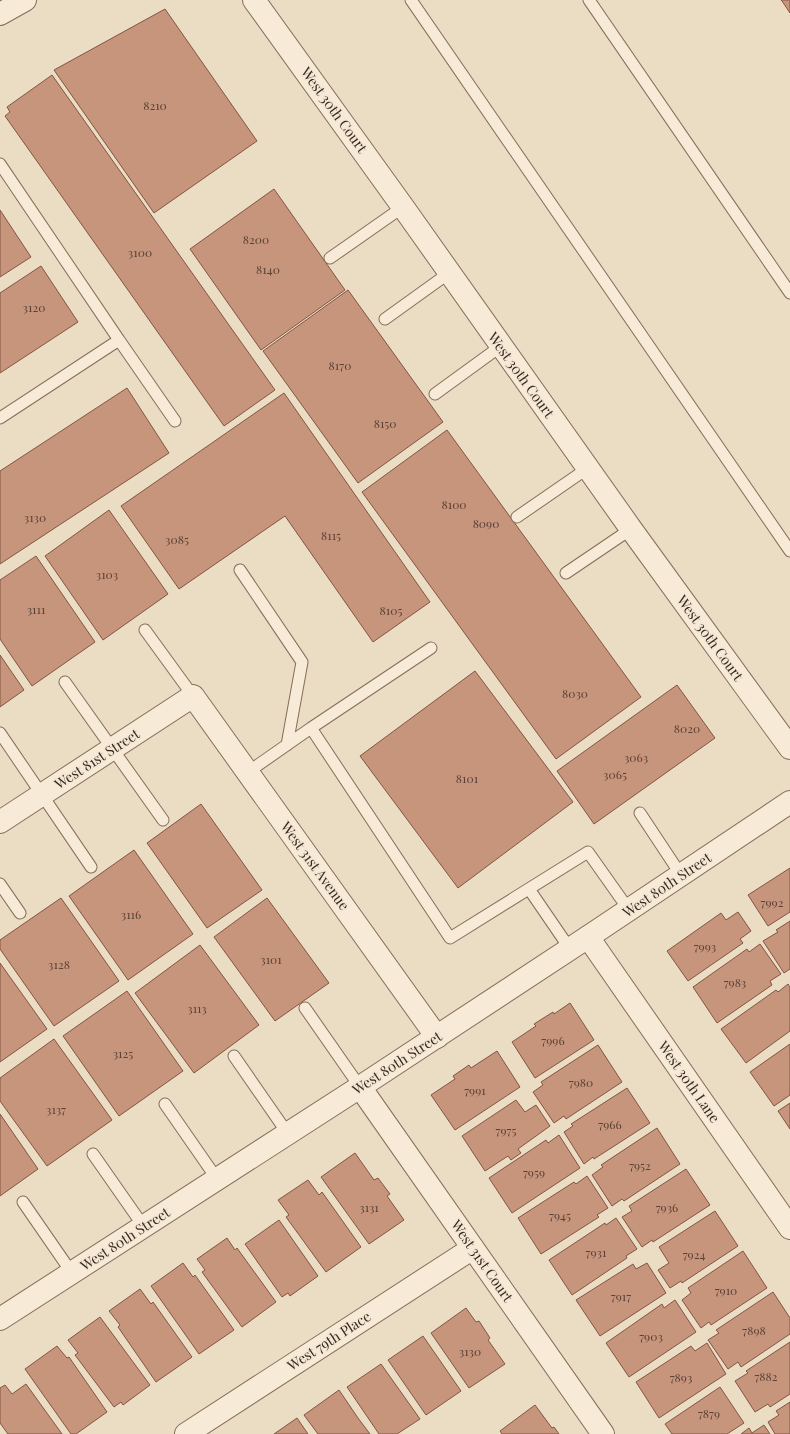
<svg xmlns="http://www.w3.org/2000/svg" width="790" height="1434" viewBox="0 0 790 1434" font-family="'Playfair Display',serif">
	<rect width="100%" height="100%" fill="#ebdcc4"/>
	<!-- building -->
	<path fill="#c7947c" stroke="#835543" d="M781 0H790V13L782 1Z
		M165 9 257 141 154 213 54 70Z
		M52 75 275 390 224 426 5 116 10 112 7 107Z
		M274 189 345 290 261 350 190 249Z
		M0 210 31 257 0 277Z
		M41 266 78 322 0 373V293Z
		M348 290 443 422 358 483 263 351Z
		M127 388 169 453 0 564V471Z
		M284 393 430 602 373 642 285 516 179 589 121 506Z
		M447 430 641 697 556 759 362 492Z
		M109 510 168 594 103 640 45 556Z
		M36 556 95 642 32 686 0 639V580Z
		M0 655 24 690 0 707Z
		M475 671 573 802 458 888 360 756Z
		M677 685 715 738 594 824 557 771Z
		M201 804 262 890 207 928 147 843Z
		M134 850 193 934 128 980 69 896Z
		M790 868V912L768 926 748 895Z
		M61 898 119 981 54 1026 0 949V940Z
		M267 898 329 983 275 1021 214 937Z
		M738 912 751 931 740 939 743 943 688 981 667 951 721 913 726 920Z
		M790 921V969L784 973 763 941 778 932 776 930Z
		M760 944 781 974 770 981 772 985 717 1023 693 987 747 949 749 952Z
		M200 945 259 1025 194 1073 135 993Z
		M0 963 47 1029 0 1062Z
		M788 984 790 987V1031L746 1063 721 1029 776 990 778 992Z
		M127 991 183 1071 119 1116 63 1036Z
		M570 1003 594 1040 535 1078 512 1042 536 1026 534 1024 553 1012 554 1014Z
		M54 1039 112 1120 47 1166 0 1101V1078Z
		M790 1044V1095L774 1106 750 1072Z
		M598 1045 622 1082 566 1119 564 1116 554 1123 533 1092 543 1085 541 1082Z
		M497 1051 520 1087 455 1130 431 1095 455 1079 453 1076 469 1065 471 1068Z
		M627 1088 650 1123 594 1159 593 1157 584 1164 564 1132 573 1126 571 1124Z
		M516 1100 525 1112 536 1105 550 1126 518 1149 521 1153 511 1160 508 1156 485 1171 462 1136Z
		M790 1103V1129L778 1111Z
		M0 1114 38 1169 0 1196Z
		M657 1128 680 1164 624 1201 622 1199 612 1206 592 1175 603 1167 601 1165Z
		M559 1135 580 1168 512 1213 489 1178 546 1140 548 1143Z
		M355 1153 374 1180 378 1178 390 1194 387 1196 404 1220 369 1244 321 1177Z
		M686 1169 710 1205 653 1242 652 1240 642 1247 622 1217 632 1211 629 1206Z
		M587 1176 608 1208 597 1215 599 1217 541 1254 518 1218 574 1182 576 1184Z
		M308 1180 319 1195 322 1192 361 1247 326 1272 286 1217 289 1215 278 1200Z
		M715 1211 738 1246 682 1283 681 1281 670 1288 658 1270 669 1263 659 1247Z
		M616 1218 637 1249 626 1256 627 1258 572 1295 549 1260 605 1223 606 1225Z
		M279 1220 318 1276 290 1296 288 1293 282 1297 245 1244Z
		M227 1238 235 1250 237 1248 276 1302 242 1327 202 1272 205 1270 197 1259Z
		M743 1251 767 1288 711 1325 709 1322 701 1328 682 1300 691 1293 688 1288Z
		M183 1263 193 1277 195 1275 234 1330 199 1354 151 1286Z
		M647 1263 666 1293 600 1336 576 1300 633 1264 636 1269Z
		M140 1289 151 1304 153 1302 192 1357 156 1382 118 1327 120 1325 109 1311Z
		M773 1292 790 1318V1334L741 1367 738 1362 728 1369 708 1340 719 1333 716 1330Z
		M675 1300 696 1332 629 1377 606 1343 662 1304 664 1308Z
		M466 1308 476 1322 479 1321 490 1338 488 1340 505 1364 469 1388 431 1333Z
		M100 1317 150 1385 123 1405 121 1402 114 1407 75 1355 78 1353 68 1340Z
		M423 1336 461 1391 426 1415 388 1360Z
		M790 1342V1394L770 1407 768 1404 755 1412 735 1381 748 1373 746 1371Z
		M707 1343 726 1374 659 1418 636 1382 691 1346 695 1351Z
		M57 1346 67 1358 69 1357 107 1412 76 1434H71L25 1369Z
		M381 1364 420 1419 397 1434H379L347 1387Z
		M26 1384 62 1434H8L0 1423V1388L5 1385 12 1394Z
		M720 1387 744 1423 727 1434H672L665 1424Z
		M339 1390 358 1418 370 1434H318L304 1415Z
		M790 1402V1434H775L768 1422 779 1415 776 1411Z
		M535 1405 552 1428 554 1427 559 1434H502L500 1431Z
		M297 1418 308 1434H274Z
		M764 1425 770 1434H741L749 1428 752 1433Z"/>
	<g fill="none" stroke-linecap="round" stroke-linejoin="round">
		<!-- service casing -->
		<g stroke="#856d5c" stroke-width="13">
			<path id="service" d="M411 0 790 551
				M589 0 790 293
				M0 164 119 340 0 418
				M330 258 403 207
				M385 319 449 273
				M119 340 175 421
				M435 394 501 346
				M517 517 588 468
				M240 570 302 662 287 745
				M566 573 631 529
				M145 630 193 696
				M65 682 163 820
				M311 728 431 648
				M0 733 91 867
				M248 772 311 728 450 938 588 852 629 910
				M640 813 681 875
				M0 884 20 913
				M529 889 570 949
				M305 1008 360 1087
				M234 1056 288 1134
				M165 1104 217 1179
				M93 1154 144 1227
				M23 1202 72 1273"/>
		</g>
		<!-- minor casing -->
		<g stroke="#856d5c" stroke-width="24">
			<path id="minor" d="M254 0 403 207 631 529 790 748
				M0 822 193 696 437 1037
				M588 937 790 1228
				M360 1087 603 1434
				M186 1434 473 1248"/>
		</g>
		<!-- tertiary casing -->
		<g stroke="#856d5c" stroke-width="24">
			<path id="tertiary" d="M0 14 25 0
				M0 1319 360 1087 588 937 790 802"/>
		</g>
		<!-- service -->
		<use href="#service" stroke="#f7ead7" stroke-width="11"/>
		<!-- minor -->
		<use href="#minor" stroke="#f7ead7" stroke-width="22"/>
		<!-- tertiary -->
		<use href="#tertiary" stroke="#f7ead7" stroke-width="22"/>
	</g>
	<g text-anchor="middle" stroke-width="3" stroke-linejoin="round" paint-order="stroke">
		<!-- number labels -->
		<g font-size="12" fill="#5a4236">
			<text x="155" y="110">8210</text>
			<text x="256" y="244">8200</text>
			<text x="140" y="257">3100</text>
			<text x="268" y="274">8140</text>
			<text x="34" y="312">3120</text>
			<text x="340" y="370">8170</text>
			<text x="385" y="428">8150</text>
			<text x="454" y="509">8100</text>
			<text x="35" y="522">3130</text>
			<text x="486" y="528">8090</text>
			<text x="331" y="540">8115</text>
			<text x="177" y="544">3085</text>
			<text x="107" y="579">3103</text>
			<text x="36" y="614">3111</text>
			<text x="391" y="615">8105</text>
			<text x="575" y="698">8030</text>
			<text x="687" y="733">8020</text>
			<text x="636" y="762">3063</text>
			<text x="615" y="779">3065</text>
			<text x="467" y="783">8101</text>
			<text x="772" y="907">7992</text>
			<text x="131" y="919">3116</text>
			<text x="705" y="951">7993</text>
			<text x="271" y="964">3101</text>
			<text x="59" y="969">3128</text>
			<text x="735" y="987">7983</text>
			<text x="197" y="1013">3113</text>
			<text x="553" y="1045">7996</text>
			<text x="123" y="1058">3125</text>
			<text x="581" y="1087">7980</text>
			<text x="475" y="1095">7991</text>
			<text x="56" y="1114">3137</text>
			<text x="610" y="1129">7966</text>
			<text x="506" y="1135">7975</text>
			<text x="640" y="1170">7952</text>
			<text x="534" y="1177">7959</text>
			<text x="369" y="1212">3131</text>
			<text x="667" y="1212">7936</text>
			<text x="560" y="1220">7945</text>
			<text x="596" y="1257">7931</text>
			<text x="694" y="1259">7924</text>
			<text x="726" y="1295">7910</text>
			<text x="621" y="1301">7917</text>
			<text x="754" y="1335">7898</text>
			<text x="651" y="1341">7903</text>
			<text x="470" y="1356">3130</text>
			<text x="766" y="1381">7882</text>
			<text x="681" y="1382">7893</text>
			<text x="709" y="1418">7879</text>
		</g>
		<!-- street labels -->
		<g font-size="14" fill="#36271f" stroke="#f3e7d3">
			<text transform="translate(334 110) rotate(54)" y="5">West 30th Court</text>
			<text transform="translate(521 375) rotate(54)" y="5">West 30th Court</text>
			<text transform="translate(710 638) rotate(54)" y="5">West 30th Court</text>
			<text transform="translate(97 759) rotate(-33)" y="5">West 81st Street</text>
			<text transform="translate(315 866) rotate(54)" y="5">West 31st Avenue</text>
			<text transform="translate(667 885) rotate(-34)" y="5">West 80th Street</text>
			<text transform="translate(397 1063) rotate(-33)" y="5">West 80th Street</text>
			<text transform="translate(689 1082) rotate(55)" y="5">West 30th Lane</text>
			<text transform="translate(125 1239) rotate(-33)" y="5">West 80th Street</text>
			<text transform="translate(482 1261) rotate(55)" y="5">West 31st Court</text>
			<text transform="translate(329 1341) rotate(-33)" y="5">West 79th Place</text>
		</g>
	</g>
</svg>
